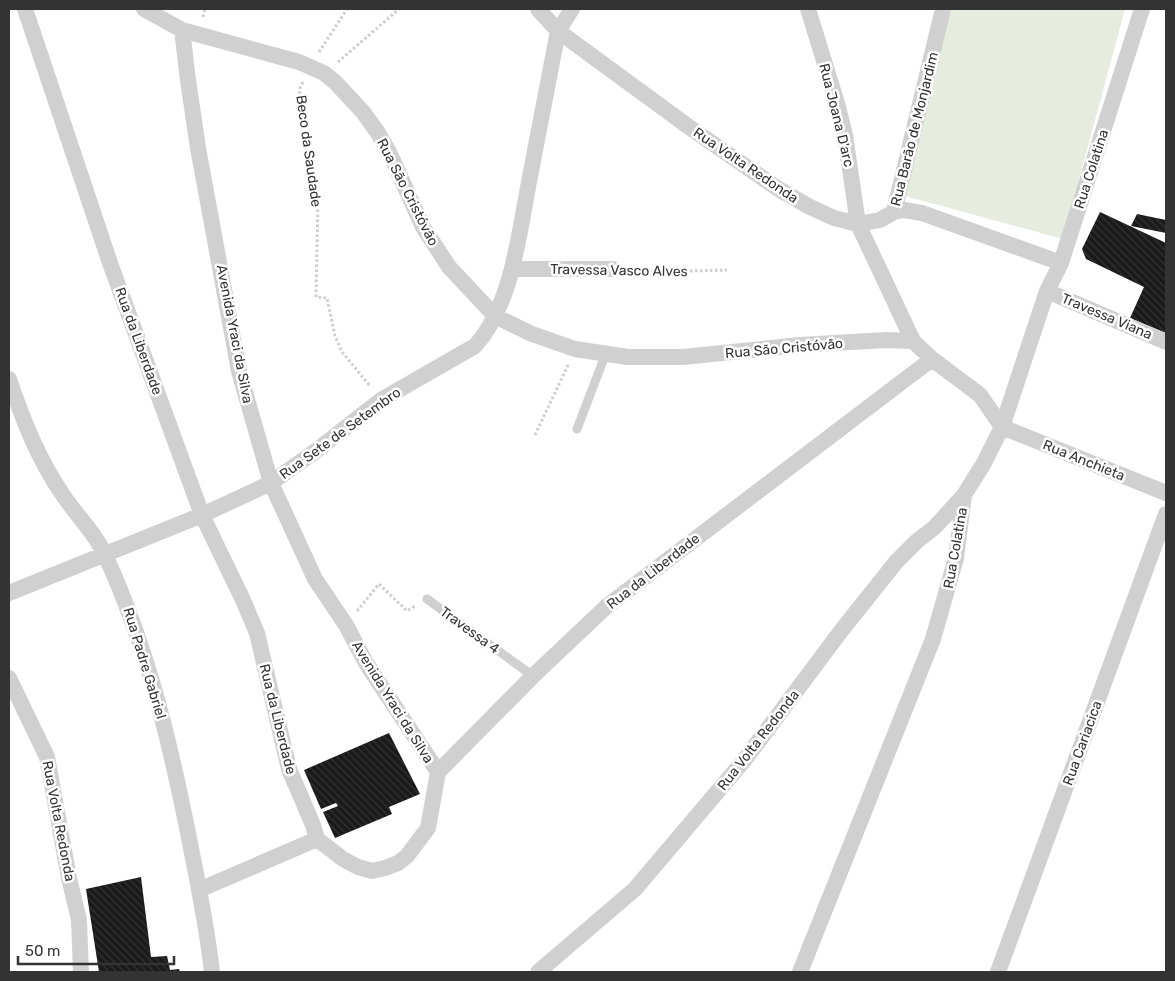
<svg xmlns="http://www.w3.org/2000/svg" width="1175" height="981" viewBox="0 0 1175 981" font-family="Rubik,sans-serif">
	<defs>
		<pattern id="building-back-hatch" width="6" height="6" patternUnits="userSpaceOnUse" patternTransform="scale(1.25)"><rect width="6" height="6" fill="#1a1a1a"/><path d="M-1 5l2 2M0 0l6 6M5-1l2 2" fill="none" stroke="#333"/></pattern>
	</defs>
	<rect width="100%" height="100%" fill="#fff"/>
	<!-- pitch -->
	<path fill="#e6ecdf" d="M947 9H1125L1063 239 901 195Z"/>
	<!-- building -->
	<path fill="url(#building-back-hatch)" d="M1100 212 1166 243V333L1130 318 1144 287 1086 259 1082 249Z
		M1137 214 1166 220V233L1131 226Z
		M389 733 420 794 389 807 392 814 335 838 323 812 338 806 336 803 321 809 304 770Z
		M141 877 151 957 167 956 170 970 179 969 180 972H99L86 889Z"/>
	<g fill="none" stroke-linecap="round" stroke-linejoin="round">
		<!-- path -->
		<path stroke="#cdcdcd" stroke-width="3" stroke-dasharray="2.5 2.5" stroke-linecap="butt" d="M203 17 205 9
			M319 52 347 9
			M338 62 399 9
			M303 82 300 88 299 98 318 202 316 297 327 298 335 336 342 352 370 386
			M630 271 649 272 727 270
			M535 435 568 365
			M357 611 379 584 407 611 415 606"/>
		<!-- service -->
		<path stroke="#d0d0d0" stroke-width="9" d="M577 429 606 353
			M427 599 533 676"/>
		<!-- minor -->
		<path stroke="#d0d0d0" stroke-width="16" d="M25 9 110 263 202 515 243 600 257 633 289 769 313 825 317 839 343 859 358 867 372 871 385 868 398 863 407 856 428 828 438 772 533 676 607 606 932 359
			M144 9 182 30 299 62 324 73 335 82 363 112 378 133 390 154 423 227 449 267 495 316 532 334 575 349 628 357H683L800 345 886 340 913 341
			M538 9 558 31 689 127 777 188 808 206 834 218 858 224 880 220 894 212 904 210 922 213 1061 263
			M808 9 837 103 845 135 858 224 913 341 932 359 980 395 1002 427
			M182 30 188 80 198 148 239 371 271 483 315 579 346 625 366 663 438 772
			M894 212 943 9
			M512 269H613
			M1047 291 1166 342
			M9 379C23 420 38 459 63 495 76 515 97 535 106 557 147 646 170 742 189 838 198 883 207 927 212 972
			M1002 427 1166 493
			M9 593 202 515 271 483 317 450 381 400 475 346C513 304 519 231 530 177 539 128 549 79 558 31L572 9
			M9 678 47 757 69 878 79 920 81 972
			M199 890 317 839
			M538 972 635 889 746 758 841 631 896 562 917 541 935 527 964 495
			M800 972 933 639 956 558 964 495 984 463 1002 427 1047 291 1061 263 1142 9
			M998 972 1166 514"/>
	</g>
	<g text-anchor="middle" stroke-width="5" stroke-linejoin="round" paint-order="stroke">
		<!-- street labels -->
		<g font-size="14" fill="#333" stroke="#fff">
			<text transform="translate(837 115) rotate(76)" y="5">Rua Joana D'arc</text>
			<text transform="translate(914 129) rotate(-76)" y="5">Rua Barão de Monjardim</text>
			<text transform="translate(309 151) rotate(82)" y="5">Beco da Saudade</text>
			<text transform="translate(746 165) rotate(34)" y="5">Rua Volta Redonda</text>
			<text transform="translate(1091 169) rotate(-72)" y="5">Rua Colatina</text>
			<text transform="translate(408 192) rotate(63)" y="5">Rua São Cristóvão</text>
			<text transform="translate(619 270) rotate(1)" y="5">Travessa Vasco Alves</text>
			<text transform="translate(1107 316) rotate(23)" y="5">Travessa Viana</text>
			<text transform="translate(235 334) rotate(79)" y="5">Avenida Yraci da Silva</text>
			<text transform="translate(139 341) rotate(70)" y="5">Rua da Liberdade</text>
			<text transform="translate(784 348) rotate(-5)" y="5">Rua São Cristóvão</text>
			<text transform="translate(340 433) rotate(-36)" y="5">Rua Sete de Setembro</text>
			<text transform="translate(1084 460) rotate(22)" y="5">Rua Anchieta</text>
			<text transform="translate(955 548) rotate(-80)" y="5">Rua Colatina</text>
			<text transform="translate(653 571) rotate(-38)" y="5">Rua da Liberdade</text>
			<text transform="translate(470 630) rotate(36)" y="5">Travessa 4</text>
			<text transform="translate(145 663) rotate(73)" y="5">Rua Padre Gabriel</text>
			<text transform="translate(393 702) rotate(58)" y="5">Avenida Yraci da Silva</text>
			<text transform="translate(278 719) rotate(76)" y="5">Rua da Liberdade</text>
			<text transform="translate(758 740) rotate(-52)" y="5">Rua Volta Redonda</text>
			<text transform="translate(1082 743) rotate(-70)" y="5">Rua Cariacica</text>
			<text transform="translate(59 821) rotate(79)" y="5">Rua Volta Redonda</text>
		</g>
	</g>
	<!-- border -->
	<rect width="1175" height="981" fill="none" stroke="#333333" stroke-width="20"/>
	<!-- scale -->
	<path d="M18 956v8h156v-8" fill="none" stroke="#333333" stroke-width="2.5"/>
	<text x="25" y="956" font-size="15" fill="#333333" stroke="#ffffff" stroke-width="4" paint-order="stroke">50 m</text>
</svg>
